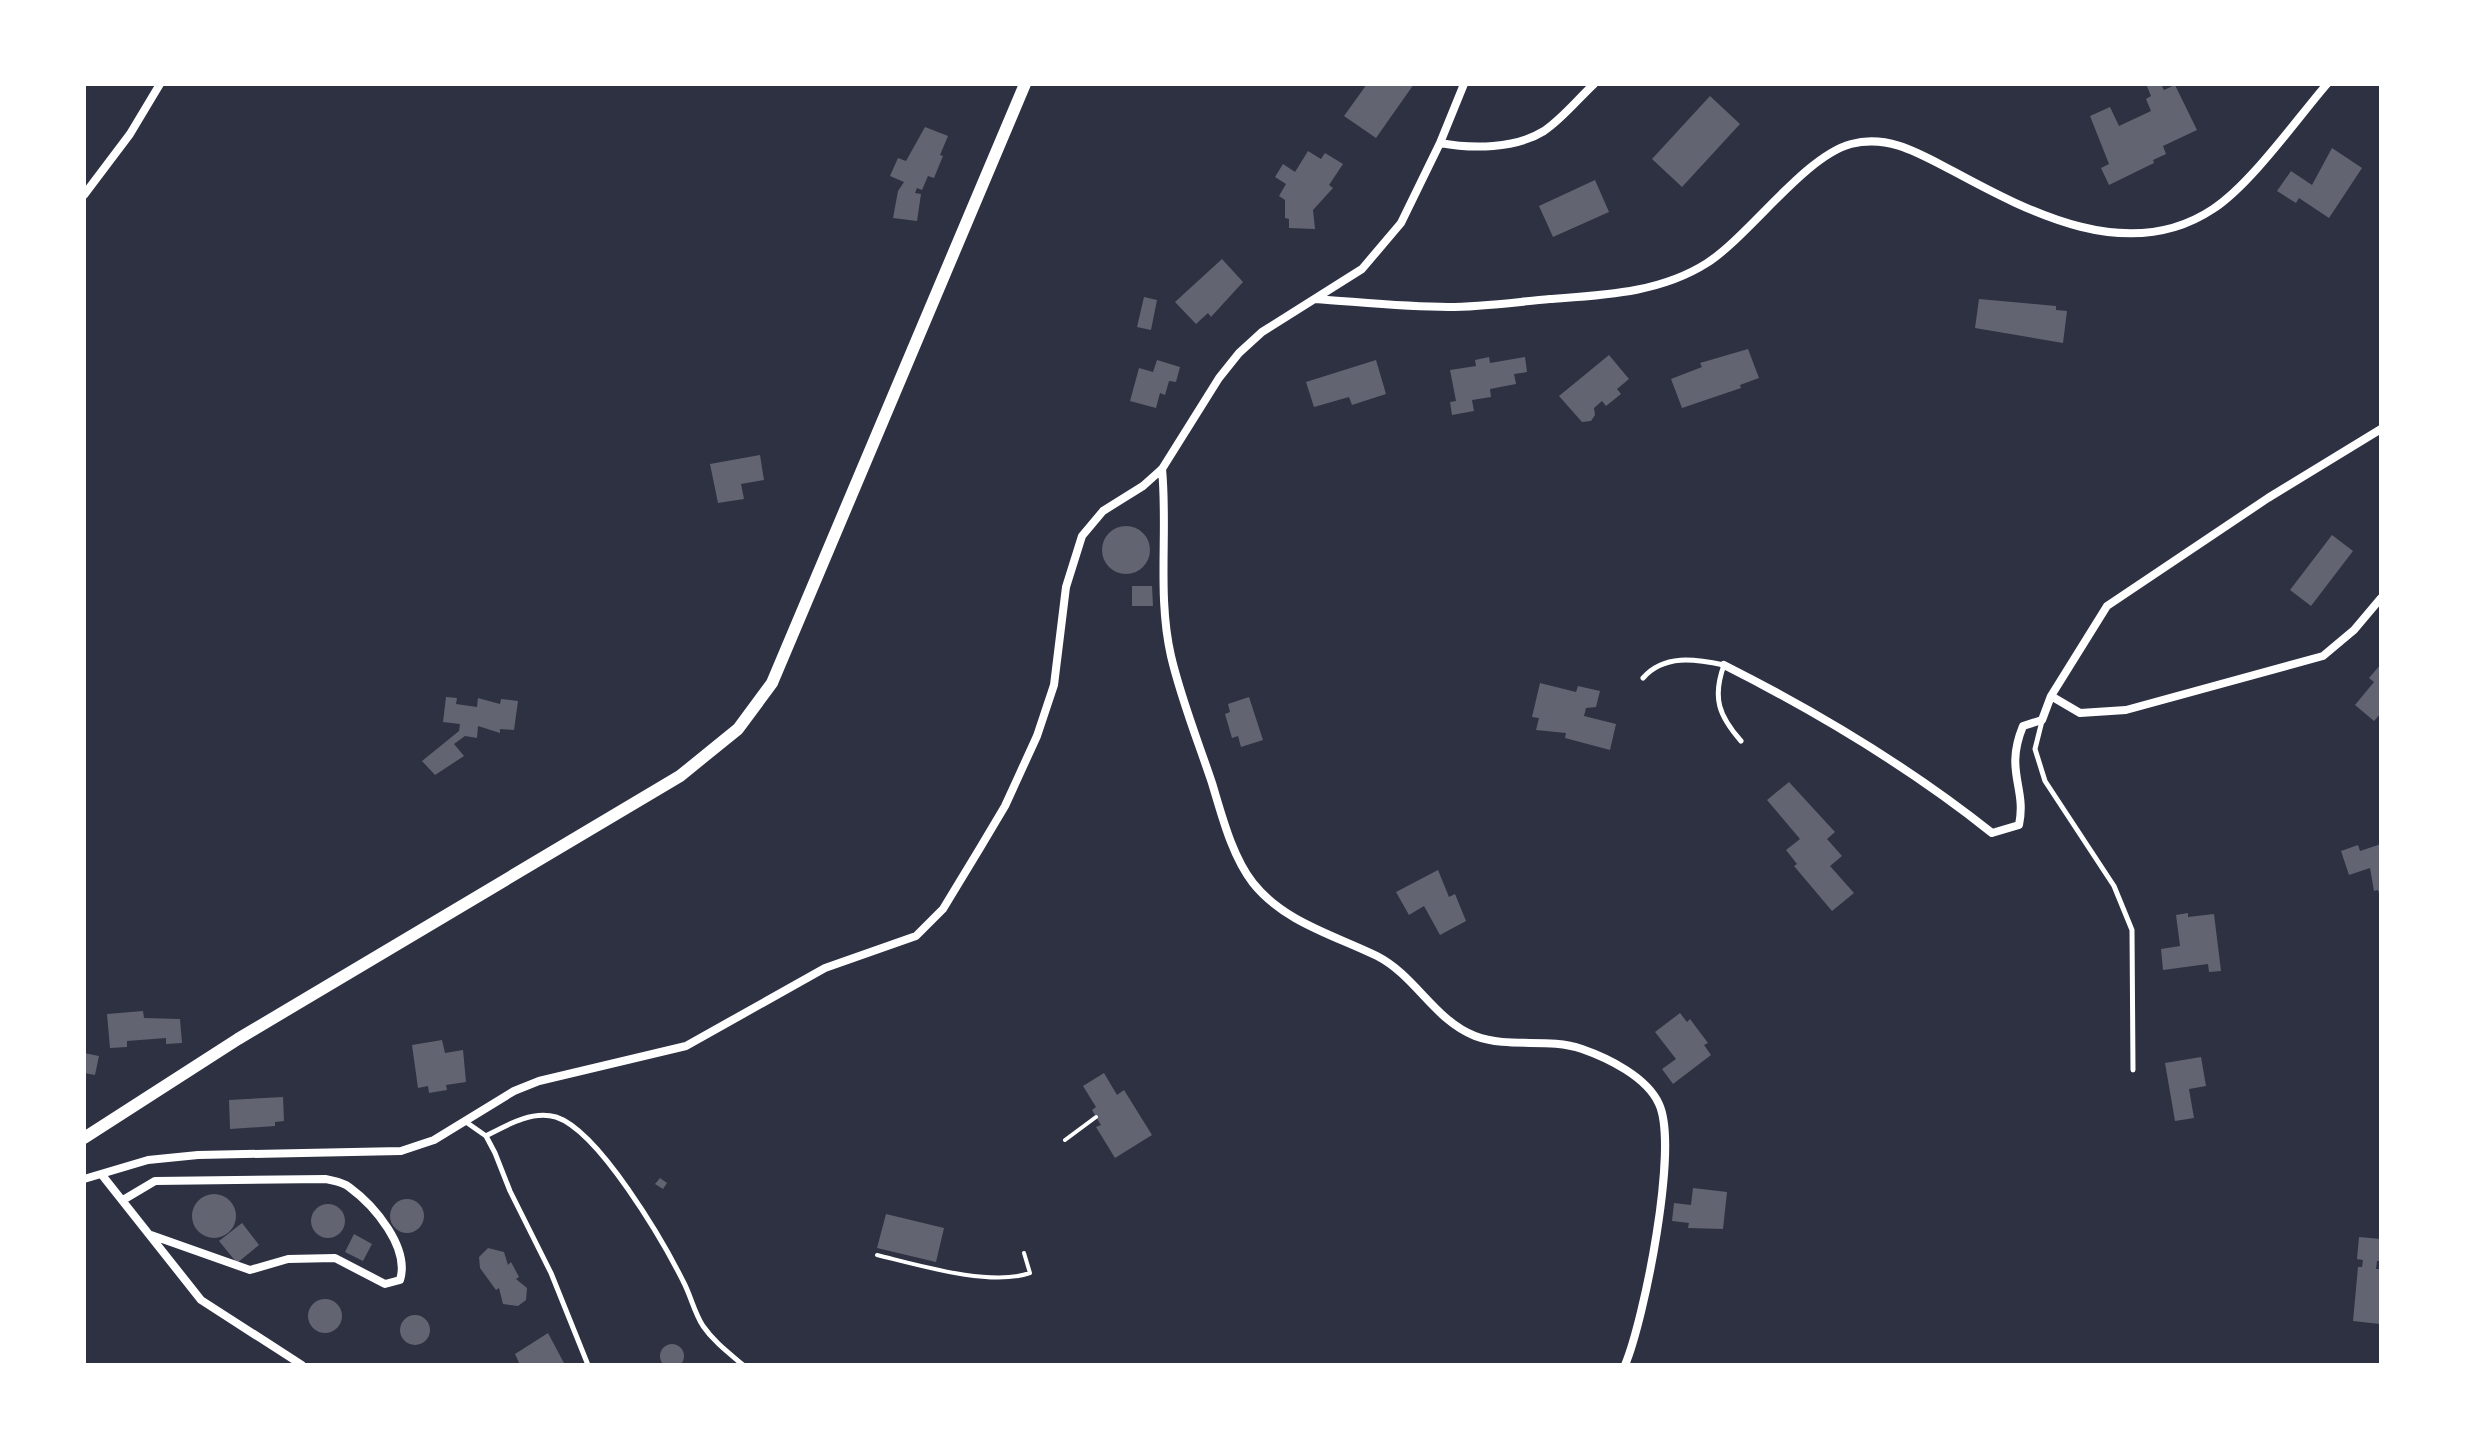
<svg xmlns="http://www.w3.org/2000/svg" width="2465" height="1449" viewBox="0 0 2465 1449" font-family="'Alegreya Sans',sans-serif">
	<rect width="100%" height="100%" fill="#2d3142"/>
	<!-- building -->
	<path fill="#626471" d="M1367 84H1414L1376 138 1344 116Z
		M2146 84H2161L2164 90 2175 85 2197 130 2163 146 2166 154 2153 160 2154 163 2109 185 2101 168 2109 164 2090 116 2110 107 2119 126 2151 111 2146 99 2151 96Z
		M1710 96 1740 124 1682 187 1652 159Z
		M925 127 948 136 940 155 943 156 934 178 928 176 922 190 917 188 915 193 921 194 917 221 893 218 898 191 904 182 890 176 898 158 906 161Z
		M2332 148 2362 168 2329 218 2299 198 2296 203 2277 191 2291 171 2312 185Z
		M1308 151 1321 159 1325 153 1343 164 1329 185 1333 188 1313 210 1315 229 1289 228V219L1285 218V200L1279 196 1286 184 1275 177 1283 164 1295 172Z
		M1595 180 1609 212 1553 237 1539 206Z
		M1222 259 1243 282 1211 317 1208 313 1196 324 1175 302Z
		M1144 297 1157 300 1151 330 1137 327Z
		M1979 299 2056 306V310L2067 311 2063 343 1975 328Z
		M1748 349 1759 378 1740 385 1741 388 1682 408 1671 379 1702 367 1700 363Z
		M1609 355 1629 379 1617 389 1621 394 1606 406 1602 401 1594 408 1595 415 1591 421 1582 422 1559 396Z
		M1489 357 1490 363 1525 357 1527 372 1514 374 1516 384 1490 389 1491 397 1472 400 1474 411 1452 415 1450 402 1456 401 1450 370 1476 366 1475 360Z
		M1157 360 1180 367 1176 382 1169 381 1165 395 1160 393 1156 408 1130 401 1139 368 1153 372Z
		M1376 360 1386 394 1352 405 1349 397 1314 407 1306 382Z
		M760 455 764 480 741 484 744 499 718 503 710 464Z
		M1102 550a24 24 0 1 1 48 0a24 24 0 1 1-48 0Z
		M2332 535 2353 551 2311 606 2290 590Z
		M1132 586H1152L1153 606H1132Z
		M2381 664V713L2374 721 2355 705 2374 682 2369 678Z
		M1540 683 1576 692 1578 686 1600 691 1596 707 1586 708 1584 716 1616 724 1610 750 1565 738 1566 733 1536 730 1539 718 1532 717Z
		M446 697 457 698 456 704 477 707 478 698 500 704 501 699 518 701 514 730 500 729V733L478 726 477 738 465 736 454 744 464 756 435 775 422 761 459 731 460 724 443 722Z
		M1249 697 1263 740 1241 747 1238 736 1232 738 1225 714 1230 712 1228 704Z
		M1789 782 1835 832 1827 839 1842 856 1830 866 1854 893 1832 911 1794 866 1797 864 1786 850 1800 839 1767 800Z
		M2381 844V897H2380L2378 890 2374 891 2370 868 2349 875 2341 851 2358 845 2360 851Z
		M1438 870 1449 897 1455 894 1466 921 1440 935 1424 906 1409 915 1396 892Z
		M2188 913V917L2214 914 2221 971 2209 972 2208 964 2163 970 2161 949 2180 946 2176 915Z
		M143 1011 144 1018 180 1019 182 1043 166 1044V1038L127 1041V1047L110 1048 107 1014Z
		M1680 1013 1687 1022 1690 1019 1708 1043 1704 1045 1711 1055 1673 1084 1662 1069 1676 1059 1655 1032Z
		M442 1040 445 1053 463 1050 466 1082 446 1085 447 1090 429 1093 428 1086 418 1088 412 1045Z
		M84 1053 99 1056 95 1075 84 1073Z
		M2201 1057 2206 1086 2189 1089 2194 1118 2175 1121 2165 1063Z
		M1104 1073 1117 1095 1124 1090 1152 1135 1115 1158 1096 1127 1101 1125 1092 1110 1096 1107 1083 1086Z
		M283 1097 284 1121 275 1122V1126L230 1129 229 1100Z
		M660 1178 667 1183 663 1189 655 1184Z
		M1693 1188 1727 1192 1723 1229 1688 1228 1689 1223 1672 1221 1674 1203 1691 1205Z
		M192 1216a22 22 0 1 1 44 0a22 22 0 1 1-44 0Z
		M390 1216a17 17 0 1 1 34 0a17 17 0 1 1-34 0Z
		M311 1221a17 17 0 1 1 34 0a17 17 0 1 1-34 0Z
		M886 1214 944 1228 936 1262 877 1248Z
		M242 1223 259 1245 237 1263 219 1241Z
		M354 1234 372 1244 363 1261 345 1252Z
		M2359 1237 2381 1239V1261H2377L2376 1269H2381L2380 1324 2353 1321 2358 1267H2362L2363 1260 2357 1259Z
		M488 1248 504 1252 508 1265 511 1262 519 1277 516 1279 527 1288 526 1300 518 1306 503 1304 499 1288 496 1290 480 1268 479 1257Z
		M308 1316a17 17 0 1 1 34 0a17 17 0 1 1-34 0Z
		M400 1330a15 15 0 1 1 30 0a15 15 0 1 1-30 0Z
		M548 1333 565 1365H520L515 1354Z
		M660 1356a12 12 0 1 1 24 0a12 12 0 1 1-24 0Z"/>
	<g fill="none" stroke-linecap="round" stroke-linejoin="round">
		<!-- path -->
		<path stroke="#fff" stroke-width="4" d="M1065 1140 1096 1117
			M877 1255C918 1265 991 1287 1030 1273L1024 1253"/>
		<!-- service -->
		<path stroke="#fff" stroke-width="5" d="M1643 678C1664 654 1695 659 1724 665 1712 698 1719 716 1741 741
			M2042 721 2035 749 2045 781 2114 886 2132 930 2133 1070
			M466 1122 486 1136 495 1153 510 1191 551 1273 588 1365
			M486 1136C507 1125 532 1110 556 1117 599 1131 663 1241 683 1281 691 1296 694 1312 703 1326 714 1342 729 1353 743 1365"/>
		<!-- minor -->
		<path stroke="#fff" stroke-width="8" d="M1440 143 1464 84
			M84 195 130 134 160 84
			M1315 299C1359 302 1404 307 1448 307 1482 307 1516 302 1550 299 1604 295 1660 293 1707 263 1749 236 1805 156 1851 144 1889 134 1920 154 1953 171 2031 213 2129 265 2213 209 2251 184 2296 120 2327 84
			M1162 469C1168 531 1157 595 1171 656 1181 699 1198 741 1212 783 1222 816 1232 856 1253 883 1284 922 1334 935 1377 956 1416 976 1434 1020 1475 1036 1510 1049 1547 1037 1582 1049 1608 1058 1647 1077 1659 1104 1679 1147 1644 1320 1625 1365
			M1724 665C1819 713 1908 766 1992 833L2019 825C2027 787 2004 772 2023 726L2042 720 2051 696 2107 606 2268 498 2381 429
			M2051 696 2080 713 2126 710 2323 656 2354 630 2381 598
			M102 1175 201 1300 302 1365
			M84 1179 148 1160 198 1155 401 1151 434 1140 514 1091 539 1081 686 1046 825 968 916 936 943 909 980 848 1005 806 1037 736 1054 685 1066 587 1082 536 1103 511 1143 486 1162 469 1219 378 1239 353 1262 332 1362 269 1401 223 1440 143C1472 149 1515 149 1544 131 1562 119 1578 99 1594 84
			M123 1200 155 1181 326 1179C333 1181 343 1182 349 1187 375 1206 410 1248 400 1280L385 1284 335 1258 288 1259 250 1270 151 1235"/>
		<!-- secondary -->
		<path stroke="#fff" stroke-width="12" d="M84 1138 238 1039 680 776 738 729 772 683 1025 84"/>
	</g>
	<!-- border -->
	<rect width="2465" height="1449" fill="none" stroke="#ffffff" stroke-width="172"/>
</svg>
